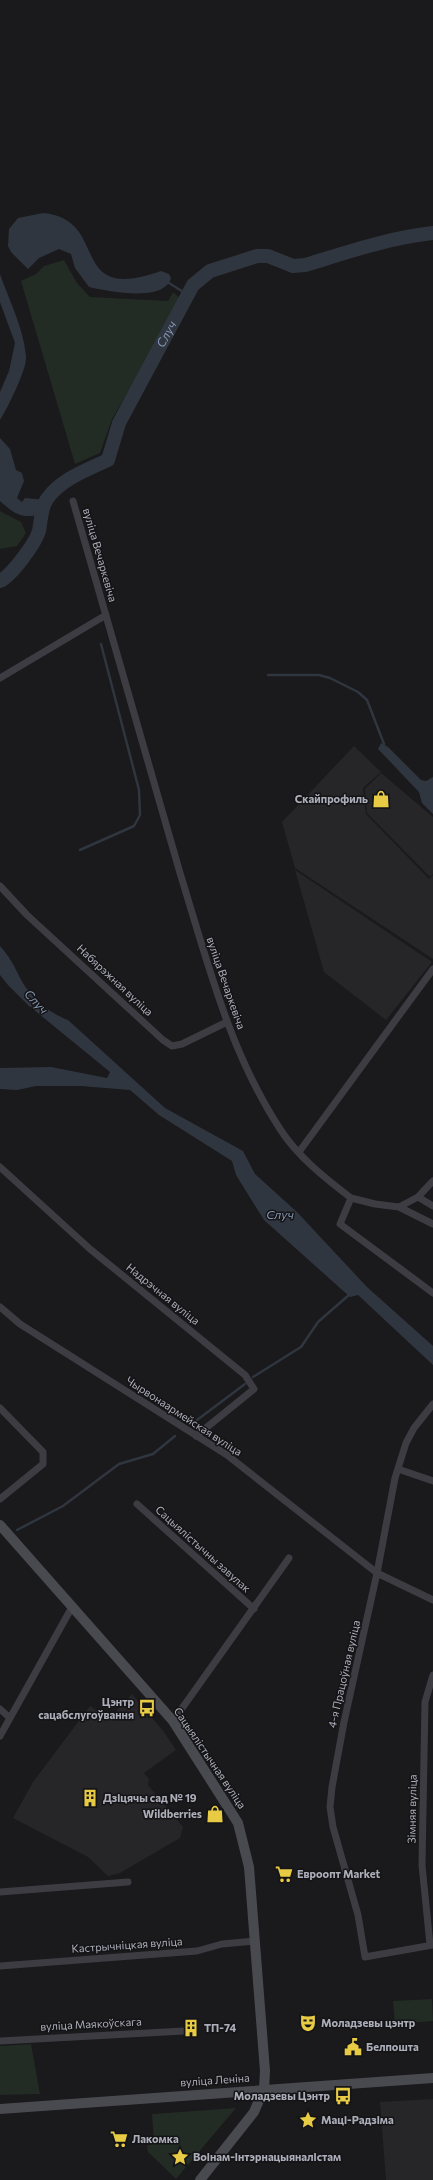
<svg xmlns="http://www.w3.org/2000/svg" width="433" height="2180" viewBox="0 0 433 2180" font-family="Commissioner,sans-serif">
	<rect width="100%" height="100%" fill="#1a191b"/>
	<!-- built -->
	<path fill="#262528" d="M354 746 381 772 363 788 366 814 429 879 433 875V959L295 868 282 822Z
		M381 773 433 817V874L430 877 367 813 365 789Z
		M295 870 432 962 386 1020 324 972Z
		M132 1694 164 1732 176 1750 144 1773 149 1779 148 1785 183 1827 180 1838 120 1873 108 1876 88 1857 13 1818 33 1782 90 1706 109 1719Z
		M433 2099V2180H386L380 2102Z"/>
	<!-- green -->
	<path fill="#232b25" d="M64 260 77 283 90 297 168 301 173 292 182 300 112 419 100 453 75 464 21 281 36 274 44 266Z
		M0 511 21 522 26 533 17 546 0 549Z
		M432 1999 433 2021 395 2024 393 2001Z
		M31 2044 40 2094 0 2095V2046Z
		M236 2108 176 2179 148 2152 147 2145 154 2144 152 2114Z"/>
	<!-- water -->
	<path fill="#30363f" d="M43 213C112 219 65 305 161 271L169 274 171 278C164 303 108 291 89 287L75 268 71 254 59 249 39 258 28 269 11 252 8 246 9 229 18 218Z
		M0 274C9 300 24 329 26 357 27 369 7 409 0 420V392L9 371 15 343 0 302Z
		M0 438 10 449 16 470 22 473 24 481 17 498 22 502 25 498 46 500 43 514C21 519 16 515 0 501Z
		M381 743 388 747 421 780 426 781 433 777V814L422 803 419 792 378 749Z
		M0 946C9 956 14 965 20 978 30 997 49 1013 68 1020L165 1108 243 1151 255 1174 297 1212 367 1287 433 1346V1365L358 1295 350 1297 264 1220 236 1175 232 1161 159 1115 130 1090 81 1086H36L17 1090 0 1089V1068L51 1067 107 1078 110 1072 28 1005 8 985 0 975Z"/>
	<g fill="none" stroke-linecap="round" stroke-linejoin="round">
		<!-- stream -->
		<path stroke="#30363f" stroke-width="2.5" d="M169 283 188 295
			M268 675H319L330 678 358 692 367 700 384 744
			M80 850 134 826 140 815 139 790 101 644
			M253 1377 301 1347 318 1322 350 1294
			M197 1420 245 1384
			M17 1530 63 1506 119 1464 153 1454 175 1436"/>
		<!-- river -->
		<path stroke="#30363f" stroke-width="14" id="s1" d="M0 581C12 575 35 544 39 531 41 521 41 507 47 499 61 479 87 470 108 460L119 423 193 285 210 271 257 256H268L293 266 305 265C348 252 388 238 433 233"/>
		<!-- minor -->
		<path stroke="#3c3c42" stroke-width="7" d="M73 501C109 625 144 749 180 873 207 960 229 1051 280 1129 298 1157 325 1178 351 1198L340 1224 433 1293
			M0 678 106 615
			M0 886 27 915 163 1040 172 1046 182 1044 227 1022
			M299 1152 433 969
			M0 1167 90 1249 245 1375 254 1389 196 1436
			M418 1197 433 1206
			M351 1198 375 1204 399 1207 433 1224
			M399 1207 418 1197 433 1181
			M0 1307 20 1324 227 1455 377 1573 433 1600
			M433 1404 414 1428 406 1443 395 1478 377 1573 344 1722 332 1787 330 1807 333 1827 358 1915 365 1957 433 1945
			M0 1408 43 1452V1464L0 1499
			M398 1469 433 1481
			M137 1504 254 1609
			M0 1709 10 1718
			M173 1721 289 1558
			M0 1736 72 1607
			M0 1892 128 1882
			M430 1945 422 1865 425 1702 433 1675
			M0 1966 197 1951 222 1944 255 1941
			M0 2041 184 2031"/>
		<!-- secondary -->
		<path stroke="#494950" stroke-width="10" d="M0 1525 173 1721 238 1823 249 1867 265 2071 264 2089 254 2112 200 2180
			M0 2109 433 2078"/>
	</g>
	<!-- icons -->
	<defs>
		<g id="shop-bare" transform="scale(1.38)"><path d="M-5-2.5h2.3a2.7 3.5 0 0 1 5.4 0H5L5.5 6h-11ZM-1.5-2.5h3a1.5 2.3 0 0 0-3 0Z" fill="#e8cb44" stroke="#151416" stroke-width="2.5" paint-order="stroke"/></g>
		<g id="bus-bare" transform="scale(1.38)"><path d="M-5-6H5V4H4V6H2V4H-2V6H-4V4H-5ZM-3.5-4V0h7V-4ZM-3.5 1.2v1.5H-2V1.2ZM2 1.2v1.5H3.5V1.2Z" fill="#e8cb44" stroke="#151416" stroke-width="2.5" paint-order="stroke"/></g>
		<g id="building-bare" transform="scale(1.38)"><path d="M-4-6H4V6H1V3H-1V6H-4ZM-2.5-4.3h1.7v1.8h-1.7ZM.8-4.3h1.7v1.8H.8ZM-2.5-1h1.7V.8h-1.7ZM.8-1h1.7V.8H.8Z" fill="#e8cb44" stroke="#151416" stroke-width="2.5" paint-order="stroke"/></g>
		<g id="supermarket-bare" transform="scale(1.38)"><path d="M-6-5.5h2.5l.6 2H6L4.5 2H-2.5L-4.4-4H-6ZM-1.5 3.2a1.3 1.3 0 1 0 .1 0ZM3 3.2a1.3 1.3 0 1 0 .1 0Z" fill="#e8cb44" stroke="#151416" stroke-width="2.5" paint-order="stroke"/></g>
		<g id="theatre-bare" transform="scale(1.38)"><path d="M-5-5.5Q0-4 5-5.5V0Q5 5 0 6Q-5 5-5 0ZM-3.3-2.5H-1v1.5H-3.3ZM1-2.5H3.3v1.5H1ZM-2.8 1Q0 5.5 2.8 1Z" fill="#e8cb44" stroke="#151416" stroke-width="2.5" paint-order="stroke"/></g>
		<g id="civic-bare" transform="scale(1.38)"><path d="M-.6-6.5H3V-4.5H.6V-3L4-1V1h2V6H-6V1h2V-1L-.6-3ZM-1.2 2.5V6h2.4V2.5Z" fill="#e8cb44" stroke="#151416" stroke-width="2.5" paint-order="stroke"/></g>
		<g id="sight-bare" transform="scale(1.38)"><path d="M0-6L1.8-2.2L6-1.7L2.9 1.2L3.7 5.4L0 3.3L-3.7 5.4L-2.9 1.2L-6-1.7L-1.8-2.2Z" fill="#e8cb44" stroke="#151416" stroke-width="2.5" paint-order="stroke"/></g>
	</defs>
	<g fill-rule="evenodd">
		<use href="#shop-bare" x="381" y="799"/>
		<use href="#bus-bare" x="147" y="1708"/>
		<use href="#building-bare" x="90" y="1798"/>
		<use href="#shop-bare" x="215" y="1814"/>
		<use href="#supermarket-bare" x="284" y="1874"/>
		<use href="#theatre-bare" x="308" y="2023"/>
		<use href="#building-bare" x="191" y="2028"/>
		<use href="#civic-bare" x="353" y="2047"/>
		<use href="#bus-bare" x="343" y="2096"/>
		<use href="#sight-bare" x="308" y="2120"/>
		<use href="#supermarket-bare" x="119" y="2139"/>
		<use href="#sight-bare" x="180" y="2157"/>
	</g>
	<g text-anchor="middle" stroke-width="3" stroke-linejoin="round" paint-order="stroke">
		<!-- street labels -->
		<g font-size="11" fill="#acaeba" stroke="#151416">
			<text transform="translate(100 555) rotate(74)" y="4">вуліца Вечаркевіча</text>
			<text transform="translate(115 980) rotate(43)" y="4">Набярэжная вуліца</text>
			<text transform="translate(226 983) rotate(71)" y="4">вуліца Вечаркевіча</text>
			<text transform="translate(163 1294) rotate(39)" y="4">Надрэчная вуліца</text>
			<text transform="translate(184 1416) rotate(33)" y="4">Чырвонаармейская вуліца</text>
			<text transform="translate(203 1549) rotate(42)" y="4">Сацыялістычны завулак</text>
			<text transform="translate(344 1674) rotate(-77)" y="4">4-я Працоўная вуліца</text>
			<text transform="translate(210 1758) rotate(56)" y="4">Сацыялістычная вуліца</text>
			<text transform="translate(412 1809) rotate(-89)" y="4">Зімняя вуліца</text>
			<text transform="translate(127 1945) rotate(-4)" y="4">Кастрычніцкая вуліца</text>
			<text transform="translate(91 2024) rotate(-3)" y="4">вуліца Маякоўскага</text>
			<text transform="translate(215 2080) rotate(-4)" y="4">вуліца Леніна</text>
		</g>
		<!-- poi labels -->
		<g font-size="11" font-weight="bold" fill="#acaeba" stroke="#151416" text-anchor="start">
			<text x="368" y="803" text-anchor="end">Скайпрофиль</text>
			<text x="134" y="1706" text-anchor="end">Цэнтр<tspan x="134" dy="13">сацабслугоўвання</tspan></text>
			<text x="103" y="1802">Дзіцячы сад № 19</text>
			<text x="202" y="1818" text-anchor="end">Wildberries</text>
			<text x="297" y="1878">Евроопт Market</text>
			<text x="321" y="2027">Моладзевы цэнтр</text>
			<text x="204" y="2032">ТП-74</text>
			<text x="366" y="2051">Белпошта</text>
			<text x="330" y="2100" text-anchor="end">Моладзевы Цэнтр</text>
			<text x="321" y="2124">Маці-Радзіма</text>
			<text x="132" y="2143">Лакомка</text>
			<text x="193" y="2161">Воінам-інтэрнацыяналістам</text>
		</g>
		<!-- water labels -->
		<g font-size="12" font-style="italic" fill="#8697b3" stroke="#151416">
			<text dy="4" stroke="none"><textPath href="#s1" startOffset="310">Случ</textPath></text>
			<text transform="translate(36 1002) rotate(47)" y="4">Случ</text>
			<text x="280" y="1219">Случ</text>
		</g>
	</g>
</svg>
